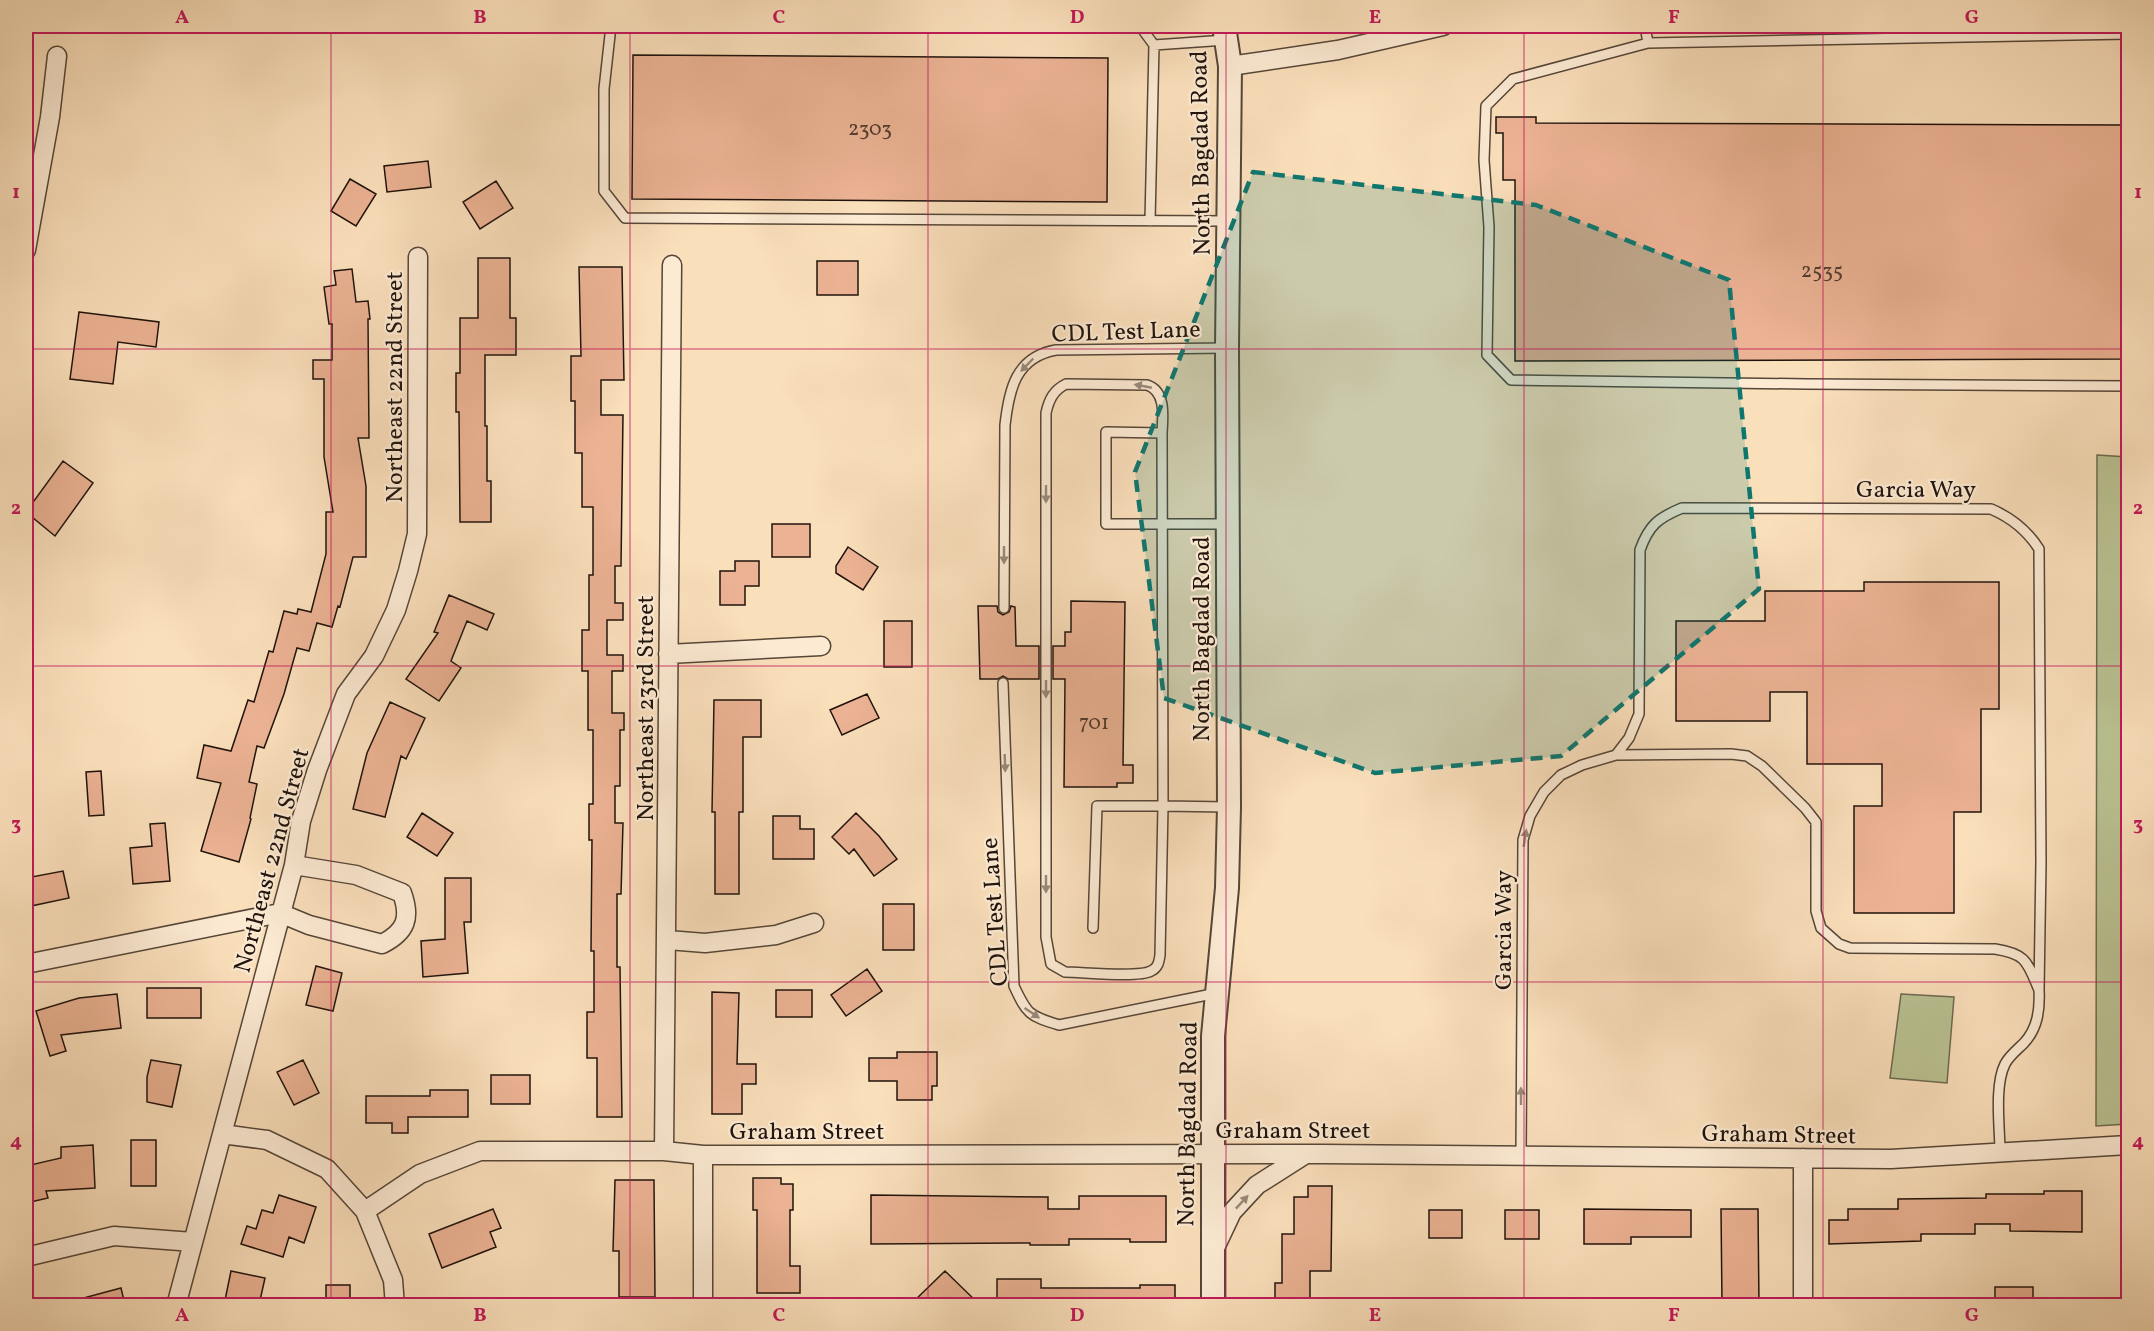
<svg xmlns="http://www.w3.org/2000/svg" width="2154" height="1331" viewBox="0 0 2154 1331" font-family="Vollkorn,serif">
	<rect width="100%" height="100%" fill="#fadfbb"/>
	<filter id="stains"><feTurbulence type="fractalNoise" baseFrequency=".00333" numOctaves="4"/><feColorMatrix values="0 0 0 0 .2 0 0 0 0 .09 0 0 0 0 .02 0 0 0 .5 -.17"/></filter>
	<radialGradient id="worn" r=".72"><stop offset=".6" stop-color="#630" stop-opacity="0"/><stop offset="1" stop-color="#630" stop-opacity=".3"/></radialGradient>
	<!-- green -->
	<path fill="#bac293" stroke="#6d6a50" stroke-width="1.5" d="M2097 455 2128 457V1124L2096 1126Z
		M1901 994 1954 997 1947 1083 1890 1078Z"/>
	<!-- building -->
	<path fill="#ebb293" stroke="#20130c" stroke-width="1.5" d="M633 55 1108 58 1107 202 632 199Z
		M1496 117H1536V123L2128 125V359L1515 361V180H1503V133H1496Z
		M428 161 431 187 387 192 384 166Z
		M350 179 376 194 356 226 331 211Z
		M496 181 513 208 480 229 463 202Z
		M478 258H510V318H516V355H485V426H487V481H491V522H460L459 412H456V373H460V318H478Z
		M817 261H858V295H817Z
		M579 267H622L624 380H601V415H623L621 566H615V603H623V620H607V655H623V671H612V713H624V730H620V786H615V823H623L621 894H617V967H620L622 1117H597V1058H587V1012H594V951H591L592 840H589V804H593V730H588V671H582V630H589V575H593V507H582V453H575V401H571V356H581Z
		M352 269 356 302 368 301 370 319H368L369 438H358L366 486V557H353L340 607 338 606 332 627 317 623 309 651 297 648 284 694 264 748 257 746 249 782 257 784 250 818 251 819 239 862 201 851 221 783 197 778 204 745 231 751 248 700 254 702 269 651 273 652 284 611 297 614 298 609 311 612 326 554V512H333L324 457V379H313V360H332V324H329L324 287 336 285 334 271Z
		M79 312 159 322 156 347 118 342 113 384 70 379Z
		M63 461 93 483 55 536 26 512Z
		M772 524H810V557H772Z
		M848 547 878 567 863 590 836 573V566Z
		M735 561H759V586H745V605H720V571H735Z
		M1864 582H1999V709H1981V812H1954V913H1854V806H1882V764H1807V692H1770V721H1676V621H1765V591H1864Z
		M449 595 494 614 487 630 467 621 451 661 461 668 439 701 406 679 438 633 434 632Z
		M1071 601 1125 602 1123 765H1133V783H1117V787H1064L1065 679H1053V646H1065V632H1071Z
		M978 606H997L998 612 1003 615 1009 612 1011 606 1015 607 1016 646H1039V679H1008L1003 676 998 679H980Z
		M884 621H912V667H884Z
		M867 694 879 718 842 735 830 710Z
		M714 700H761V737H743V812H739V894H715V812H712Z
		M390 702 425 718 406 759 401 756 385 817 353 809 367 753Z
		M101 771 104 815 89 816 86 772Z
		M422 813 453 833 437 856 407 837Z
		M856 813 879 836 897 859 874 876 854 849 849 854 832 837Z
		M773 816H800V829H814V859H773Z
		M165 823 170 881 133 884 130 848 152 846 150 824Z
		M63 871 69 898 31 906 26 878Z
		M445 878H471V922H464L468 973 423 977 421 941 445 939Z
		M883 904H914V950H883Z
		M316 966 342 973 333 1011 306 1005Z
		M867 969 882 991 846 1016 831 995Z
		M147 988H201V1018H147Z
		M776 990H812V1017H776Z
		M712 992 739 993 737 1064H756V1084H742V1114H712Z
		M117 994 121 1028 61 1035 66 1051 50 1056 36 1011 79 998Z
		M897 1052H937V1086H932V1100H897V1081H869V1058H897Z
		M151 1060 181 1065 172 1107 147 1102V1077Z
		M303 1060 319 1093 294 1105 277 1072Z
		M491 1075H530V1104H491Z
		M430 1090H468V1117H408V1133H392V1123H366V1096H430Z
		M131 1140H156V1186H131Z
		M93 1145 95 1188 46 1191 48 1198 26 1203V1166L61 1158V1147Z
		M753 1178H781V1184H793V1210H790V1266H800V1293H757V1210H753Z
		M615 1180H654L655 1297H619V1251H613Z
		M1308 1186H1332L1331 1271H1310V1305H1275V1283H1282V1234H1294V1197H1308Z
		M2044 1191H2082V1232L2010 1231V1224H1975V1234H1921V1241L1829 1244V1220H1848V1209H1898V1199L1986 1198V1194H2044Z
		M279 1195 316 1207 304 1243 289 1237 283 1257 241 1244 247 1226 256 1229 262 1210 273 1213Z
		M871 1195 1048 1197V1209H1079V1196H1166V1242H1130V1239H1069V1245H1030V1243L871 1244Z
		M493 1209 501 1228 490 1232 496 1247 442 1268 429 1234Z
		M1584 1209 1691 1210V1237H1631V1244H1584Z
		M1721 1209H1758L1759 1305H1722Z
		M1429 1210H1462V1238H1429Z
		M1505 1210H1539V1239H1505Z
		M231 1271 265 1278 259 1305H224Z
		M945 1271 980 1305H910Z
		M997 1279H1041V1288H1140V1285H1175V1305H997Z
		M326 1285H350V1305H326Z
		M1995 1287H2033V1305H1995Z
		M121 1288 125 1305H77L76 1300Z"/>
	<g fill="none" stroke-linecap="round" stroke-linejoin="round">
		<!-- service casing -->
		<g stroke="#564638" stroke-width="12">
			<path id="service" d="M611 26 604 89V191L625 218 1229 221
				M1140 26 1154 45 1226 40
				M1645 26 1648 43
				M2128 34 1648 43 1513 79 1486 106 1484 160 1489 227 1487 355 1511 380 1806 384 2128 386
				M1150 221 1154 45
				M1228 524H1106V432L1162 433 1163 806 1228 807
				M1004 608 1005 425C1009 389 1016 357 1056 350L1227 348
				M1003 683 1014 986C1027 1014 1029 1016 1059 1025L1217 993
				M1093 928 1097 806H1163L1160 955C1159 962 1158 968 1151 971 1139 978 1082 972 1065 972L1051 964 1046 937V413C1049 399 1054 390 1066 384L1147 385C1166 391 1163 416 1162 433
				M2000 1153C2000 1128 1994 1086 2005 1064 2009 1056 2018 1049 2024 1043 2038 1028 2040 1009 2039 990
				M1521 1155 1523 840 1530 816 1544 792 1561 775 1582 765 1616 755 1731 754 1747 756 1762 766 1805 808 1816 822V911L1821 928 1839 944 1850 948 1995 949C2027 954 2027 962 2039 990L2041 862 2039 549C2027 530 2012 518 1991 509L1682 508C1658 518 1649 525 1640 550L1639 714 1629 738 1616 755"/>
		</g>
		<!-- minor casing -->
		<g stroke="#564638" stroke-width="21">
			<path id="minor" d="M1230 66 1338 50 1443 26
				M26 250 50 117 57 56
				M668 654 821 646
				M668 940 705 943 776 935 814 923
				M26 964 280 913 309 925 382 944C406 932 411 918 402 893L356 875 294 865
				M222 1134 267 1140 327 1169 365 1211 393 1280 395 1306
				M664 1151 672 265
				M703 1155V1306
				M1803 1158V1306
				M365 1211 420 1174 480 1151H664L703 1155 1323 1154 1891 1159 2128 1145
				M1214 1250 1232 1212 1257 1185 1306 1154
				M26 1257 114 1236 193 1242
				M176 1306 294 865 301 821 317 770 346 694 374 656 396 610 408 571 417 534 418 257"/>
		</g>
		<!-- tertiary casing -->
		<g stroke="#564638" stroke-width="26">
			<path id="tertiary" d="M1213 1306V1036L1227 888 1229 807 1227 348 1230 66 1224 26"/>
		</g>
		<!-- service -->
		<use href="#service" stroke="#fcead3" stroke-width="9"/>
		<!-- minor -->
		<use href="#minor" stroke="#fcead3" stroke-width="18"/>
		<!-- tertiary -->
		<use href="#tertiary" stroke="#fcead3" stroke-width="22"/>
	</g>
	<!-- one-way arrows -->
	<defs><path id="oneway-solid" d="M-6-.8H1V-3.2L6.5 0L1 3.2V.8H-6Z" transform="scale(1.5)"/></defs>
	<g fill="#998979">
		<use href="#oneway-solid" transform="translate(1027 365) rotate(134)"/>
		<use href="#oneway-solid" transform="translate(1143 386) rotate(-169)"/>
		<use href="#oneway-solid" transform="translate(1046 494) rotate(90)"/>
		<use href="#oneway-solid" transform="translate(1004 555) rotate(90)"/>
		<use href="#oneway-solid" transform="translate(1046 689) rotate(90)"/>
		<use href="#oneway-solid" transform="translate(1005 763) rotate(88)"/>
		<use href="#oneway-solid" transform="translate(1525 838) rotate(-81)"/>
		<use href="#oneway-solid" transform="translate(1046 884) rotate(90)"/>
		<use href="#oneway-solid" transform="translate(1032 1013) rotate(34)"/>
		<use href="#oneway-solid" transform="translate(1521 1096) rotate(-90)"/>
		<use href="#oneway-solid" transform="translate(1242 1202) rotate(-47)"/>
	</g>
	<!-- marked area -->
	<path fill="#0f766e" fill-opacity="0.2" stroke="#0f766e" stroke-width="4.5" stroke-dasharray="12 8" stroke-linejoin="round" d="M1253 172 1536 205 1729 280 1759 589 1561 756 1375 773 1164 698 1135 472Z"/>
	<!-- grid -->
	<path fill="none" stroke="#c2185b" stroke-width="1.5" stroke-opacity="0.55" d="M331 26V1306M630 26V1306M928 26V1306M1226 26V1306M1524 26V1306M1823 26V1306M26 349H2128M26 666H2128M26 982H2128"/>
	<g text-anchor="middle" stroke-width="4.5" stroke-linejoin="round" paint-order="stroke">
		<!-- number labels -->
		<g font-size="21" fill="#533b2e">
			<text x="870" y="135">2303</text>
			<text x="1822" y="277">2535</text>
			<text x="1094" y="729">701</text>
		</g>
		<!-- street labels -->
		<g font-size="24" fill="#20130c" stroke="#fcead3">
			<text transform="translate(1200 153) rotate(-91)" y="8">North Bagdad Road</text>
			<text transform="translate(1126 331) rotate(-2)" y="8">CDL Test Lane</text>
			<text transform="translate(394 387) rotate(-90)" y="8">Northeast 22nd Street</text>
			<text x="1916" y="497">Garcia Way</text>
			<text transform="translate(1201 639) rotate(-90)" y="8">North Bagdad Road</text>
			<text transform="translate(645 708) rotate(-90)" y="8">Northeast 23rd Street</text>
			<text transform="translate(271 860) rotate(-75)" y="8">Northeast 22nd Street</text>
			<text transform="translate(994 912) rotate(-94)" y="8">CDL Test Lane</text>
			<text transform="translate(1503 930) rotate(-90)" y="8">Garcia Way</text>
			<text transform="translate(1187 1124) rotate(-89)" y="8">North Bagdad Road</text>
			<text x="1293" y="1138">Graham Street</text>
			<text x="807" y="1139">Graham Street</text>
			<text transform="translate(1779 1134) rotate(1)" y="8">Graham Street</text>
		</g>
	</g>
	<!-- margin -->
	<rect width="2154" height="1331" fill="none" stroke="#fadfbb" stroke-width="66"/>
	<rect x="33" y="33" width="2088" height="1265" fill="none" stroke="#c2185b" stroke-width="2"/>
	<g font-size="20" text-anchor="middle" font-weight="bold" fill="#c2185b">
		<text x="182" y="23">A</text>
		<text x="480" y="23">B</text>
		<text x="779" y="23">C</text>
		<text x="1077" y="23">D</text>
		<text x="1375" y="23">E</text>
		<text x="1674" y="23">F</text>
		<text x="1972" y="23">G</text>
		<text x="16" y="198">1</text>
		<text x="2138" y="198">1</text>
		<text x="16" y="514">2</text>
		<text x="2138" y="514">2</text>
		<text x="16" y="830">3</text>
		<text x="2138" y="830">3</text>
		<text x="16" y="1147">4</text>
		<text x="2138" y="1147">4</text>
		<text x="182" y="1321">A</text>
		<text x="480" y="1321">B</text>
		<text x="779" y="1321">C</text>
		<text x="1077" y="1321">D</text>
		<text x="1375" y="1321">E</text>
		<text x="1674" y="1321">F</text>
		<text x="1972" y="1321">G</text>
	</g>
	<rect width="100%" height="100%" filter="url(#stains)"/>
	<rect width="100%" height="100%" fill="url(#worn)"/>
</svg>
